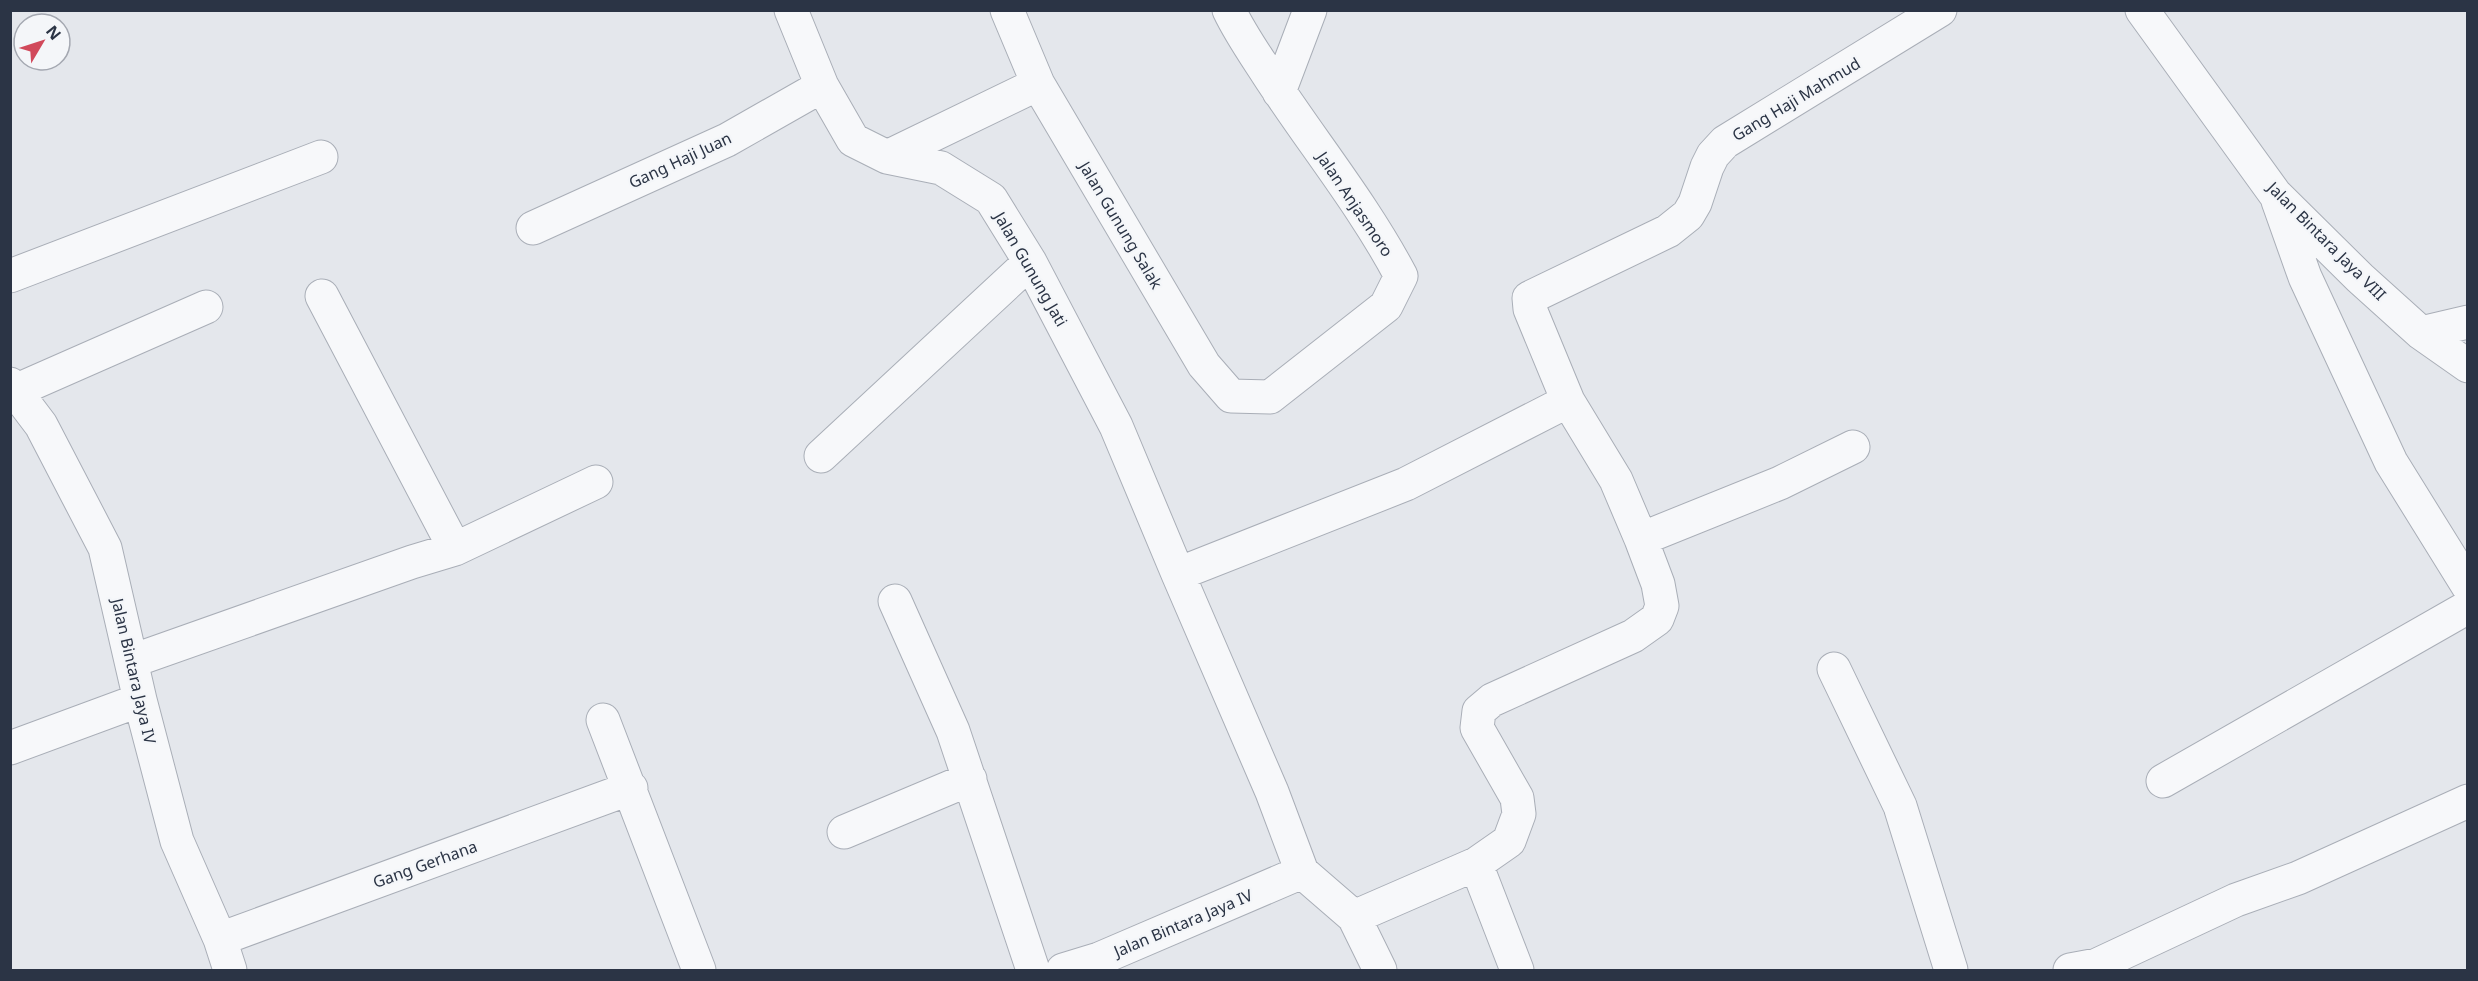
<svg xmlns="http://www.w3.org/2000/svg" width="2478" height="981" viewBox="0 0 2478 981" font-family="'Noto Sans',sans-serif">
	<rect width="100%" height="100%" fill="#e4e7ec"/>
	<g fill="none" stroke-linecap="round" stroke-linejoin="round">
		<!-- minor casing -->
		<g stroke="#a9aeb7" stroke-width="35">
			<path id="minor" d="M791 10 822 86 853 140 887 157 941 168 991 199 1030 262 1116 426 1178 574 1272 792 1302 872 1354 917 1380 970
				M1007 10 1038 84 1204 365 1231 396 1270 397 1386 306 1401 276C1363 204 1311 141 1267 73 1254 53 1240 33 1229 10
				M2142 10 2275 194 2360 278 2421 333 2468 366
				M1279 92 1310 10
				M887 157 1038 84
				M2278 201 2305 277 2391 462 2468 586
				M533 228 727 140 822 86
				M10 276 321 157
				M322 296 455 549
				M2421 333 2468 322
				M10 384 41 425 105 548 140 700 177 841 220 939 230 970
				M15 391 206 307
				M821 456 1030 262
				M1641 539 1780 483 1853 447
				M1178 574 1406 484 1568 401
				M895 601 953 731 1033 970
				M132 661 412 562 455 549 596 482
				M1834 669 1900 806 1951 970
				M603 720 699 970
				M10 748 140 700
				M2163 781 2468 607
				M844 832 970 779
				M1476 864 1517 970
				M1354 917 1476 864 1509 841 1519 814 1517 798 1477 728 1479 711 1492 700 1633 636 1657 619 1662 606 1658 584 1641 539 1616 480 1568 401 1530 309 1529 298 1668 231 1688 215 1695 203 1707 167 1713 155 1725 142 1940 10
				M220 939 631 788
				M1063 970 1099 959 1302 872
				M2070 970 2097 965 2236 900 2298 878 2468 801"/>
		</g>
		<!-- minor -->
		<use href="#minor" stroke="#f7f8fa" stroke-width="33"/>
	</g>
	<g text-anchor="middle" stroke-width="4.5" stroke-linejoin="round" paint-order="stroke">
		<!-- street labels -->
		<g font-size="16" fill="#2b3445" stroke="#f4f6f9">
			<text transform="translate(1796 99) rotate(-31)" y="6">Gang Haji Mahmud</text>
			<text transform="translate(680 160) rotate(-25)" y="6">Gang Haji Juan</text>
			<text transform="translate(1355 204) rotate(56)" y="6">Jalan Anjasmoro</text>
			<text transform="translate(1121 225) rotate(59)" y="6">Jalan Gunung Salak</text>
			<text transform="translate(2327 241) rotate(45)" y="6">Jalan Bintara Jaya VIII</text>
			<text transform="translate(1031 269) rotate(60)" y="6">Jalan Gunung Jati</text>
			<text transform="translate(134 671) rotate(77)" y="6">Jalan Bintara Jaya IV</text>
			<text transform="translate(425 864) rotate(-20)" y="6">Gang Gerhana</text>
			<text transform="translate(1183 923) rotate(-23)" y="6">Jalan Bintara Jaya IV</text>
		</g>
	</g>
	<!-- border -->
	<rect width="2478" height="981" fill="none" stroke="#2b3445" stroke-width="24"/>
	<!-- north arrow -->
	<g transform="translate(42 42) rotate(51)"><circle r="28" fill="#f4f6f9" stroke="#a4a8b1" stroke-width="1.5"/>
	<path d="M0-4.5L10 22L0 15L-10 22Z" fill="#d1495b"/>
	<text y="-9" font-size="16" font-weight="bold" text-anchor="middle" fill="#2b3445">N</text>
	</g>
</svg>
